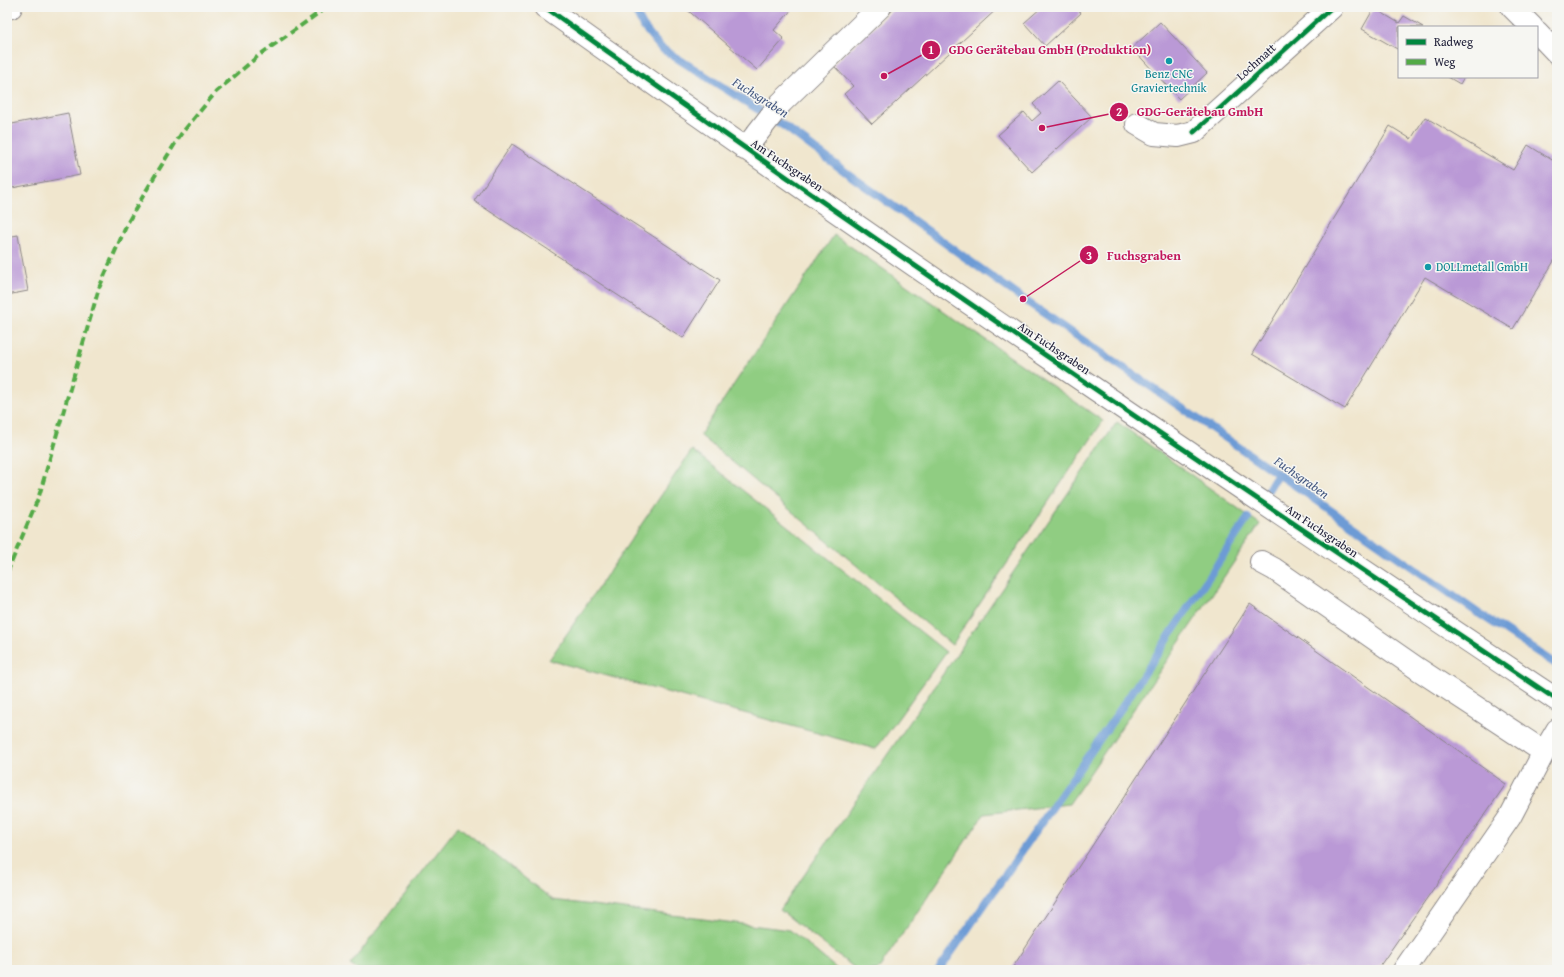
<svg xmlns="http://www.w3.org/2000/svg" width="1564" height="977" viewBox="0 0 1564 977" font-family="'Gentium Book Plus',serif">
	<rect width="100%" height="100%" fill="#f6f6f2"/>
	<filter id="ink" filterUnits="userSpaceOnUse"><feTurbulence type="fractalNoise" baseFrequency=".025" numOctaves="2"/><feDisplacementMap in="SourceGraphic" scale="8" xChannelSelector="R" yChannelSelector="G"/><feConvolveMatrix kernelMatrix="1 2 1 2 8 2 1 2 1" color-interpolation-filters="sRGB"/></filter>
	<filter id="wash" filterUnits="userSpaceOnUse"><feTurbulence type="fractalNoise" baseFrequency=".012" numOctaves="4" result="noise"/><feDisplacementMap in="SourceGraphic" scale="16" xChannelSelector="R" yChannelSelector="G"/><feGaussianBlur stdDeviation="0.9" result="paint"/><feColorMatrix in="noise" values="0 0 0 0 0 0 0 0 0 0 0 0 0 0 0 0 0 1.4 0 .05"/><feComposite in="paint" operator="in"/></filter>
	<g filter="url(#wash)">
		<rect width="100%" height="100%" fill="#f0e6ce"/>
		<!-- green -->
		<path fill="#90cd82" stroke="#59785e" d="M834 235 1103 421 952 645 700 435Z
			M1117 422 1260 524 1069 804 984 814 878 970H857L780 910Z
			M692 450 946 652 876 749 549 660Z
			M458 826 553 900 790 930 838 970H358L350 965Z"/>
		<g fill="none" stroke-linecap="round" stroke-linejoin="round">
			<!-- stream -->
			<path stroke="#6d9bd5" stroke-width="8" d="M633 7 643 26 661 48 784 126 847 173 1023 299 1319 502 1478 613 1557 665
				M1268 490 1278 474
				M939 970 1122 707 1248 518"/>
		</g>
		<g id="blocks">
			<!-- building -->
			<path fill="#ba99d6" d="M684 7H794L774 30 784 39 757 70Z
				M896 7H999L872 124 844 94 853 86 833 65Z
				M1042 7H1076L1081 13 1045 46 1024 23Z
				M1374 8 1399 23 1404 16 1423 27H1399V50L1362 29Z
				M1160 22 1207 73 1179 99 1132 48Z
				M1448 77H1464L1460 84Z
				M1058 81 1092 117 1032 172 998 135 1024 112 1032 121 1041 113 1033 104Z
				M68 113 80 175 7 189V125Z
				M1425 117 1513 170 1528 145 1557 163V256L1513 329 1425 277 1345 409 1252 354 1390 126 1411 139Z
				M512 144 720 280 683 338 474 201Z
				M18 235 28 291 7 295V237Z
				M1250 604 1506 784 1377 970H1011Z"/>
		</g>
	</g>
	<g filter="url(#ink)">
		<use href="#blocks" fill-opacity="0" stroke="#898484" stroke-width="1"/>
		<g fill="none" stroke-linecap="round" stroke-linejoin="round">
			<!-- minor casing -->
			<g stroke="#898484" stroke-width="24">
				<path id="minor" d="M545 7C878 244 1217 473 1557 700
					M1512 7 1532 27
					M7 8 11 7
					M1537 32 1557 53
					M1137 124 1154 134 1178 136 1194 132 1332 7
					M745 149 781 103 880 7
					M1261 562 1274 569 1418 669 1544 752 1557 730
					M1404 970 1510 817 1544 752"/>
			</g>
			<!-- minor -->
			<use href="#minor" stroke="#fff" stroke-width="22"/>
			<!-- quiet -->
			<path stroke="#53aa46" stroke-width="4" stroke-dasharray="8 4" stroke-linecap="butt" d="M7 573 39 496 99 288 128 222 153 179 181 134 216 92 258 56 327 7"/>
			<!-- cycleway casing -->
			<g stroke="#f6f6f2" stroke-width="8">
				<path id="cycleway" d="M545 7C878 244 1217 473 1557 700
					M1194 132 1332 7"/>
			</g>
			<!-- cycleway -->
			<use href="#cycleway" stroke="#00873e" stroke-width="5"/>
		</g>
	</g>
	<!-- markers -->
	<g fill="#0f9aa8" stroke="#f6f6f2" stroke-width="1.5">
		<circle cx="1169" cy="61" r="4"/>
		<circle cx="1428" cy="267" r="4"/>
	</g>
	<g text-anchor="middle" stroke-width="3" stroke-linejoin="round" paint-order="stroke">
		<!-- street labels -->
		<g font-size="12" fill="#22223b" stroke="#f6f6f2">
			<text transform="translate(1256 62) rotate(-42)" y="4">Lochmatt</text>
			<text transform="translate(787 165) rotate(34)" y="4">Am Fuchsgraben</text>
			<text transform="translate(1054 348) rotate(34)" y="4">Am Fuchsgraben</text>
			<text transform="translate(1322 531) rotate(34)" y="4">Am Fuchsgraben</text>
		</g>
		<!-- culture labels -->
		<g font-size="12" fill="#0d838f" stroke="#f6f6f2">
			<text x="1169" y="78">Benz CNC<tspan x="1169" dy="14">Graviertechnik</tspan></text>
			<text x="1436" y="271" text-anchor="start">DOLLmetall GmbH</text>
		</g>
		<!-- water labels -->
		<g font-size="13" font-style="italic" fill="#445880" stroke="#f6f6f2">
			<text transform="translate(761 97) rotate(32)" y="5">Fuchsgraben</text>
			<text transform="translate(1302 477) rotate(35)" y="5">Fuchsgraben</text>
		</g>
	</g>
	<!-- callouts -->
	<path fill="none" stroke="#c2185b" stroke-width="1.5" d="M884 76L931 50M1042 128L1119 112M1023 299L1089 255"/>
	<g fill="#c2185b" stroke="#f6f6f2" stroke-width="1.5">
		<circle cx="884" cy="76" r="4"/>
		<circle cx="1042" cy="128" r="4"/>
		<circle cx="1023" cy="299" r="4"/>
		<circle cx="931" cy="50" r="10"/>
		<circle cx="1119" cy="112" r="10"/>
		<circle cx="1089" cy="255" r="10"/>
	</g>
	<g font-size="12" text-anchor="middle" font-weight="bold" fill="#fff">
		<text x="931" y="54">1</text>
		<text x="1119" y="116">2</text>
		<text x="1089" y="260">3</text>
	</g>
	<g font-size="13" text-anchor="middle" font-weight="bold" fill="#c2185b" stroke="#f6f6f2" stroke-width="3" stroke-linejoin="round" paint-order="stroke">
		<text x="1050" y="54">GDG Gerätebau GmbH (Produktion)</text>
		<text x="1200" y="116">GDG-Gerätebau GmbH</text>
		<text x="1144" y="260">Fuchsgraben</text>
	</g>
	<!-- margin -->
	<rect width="1564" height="977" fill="none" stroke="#f6f6f2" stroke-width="24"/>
	<!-- legend -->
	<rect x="1398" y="26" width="140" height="52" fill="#f6f6f2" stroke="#a1a1a9"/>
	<rect x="1406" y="39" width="20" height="6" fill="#00873e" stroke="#a1a1a9"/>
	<text x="1434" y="46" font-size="12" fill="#22223b">Radweg</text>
	<rect x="1406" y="59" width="20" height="6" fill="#53aa46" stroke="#a1a1a9"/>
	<text x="1434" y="66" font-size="12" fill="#22223b">Weg</text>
</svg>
